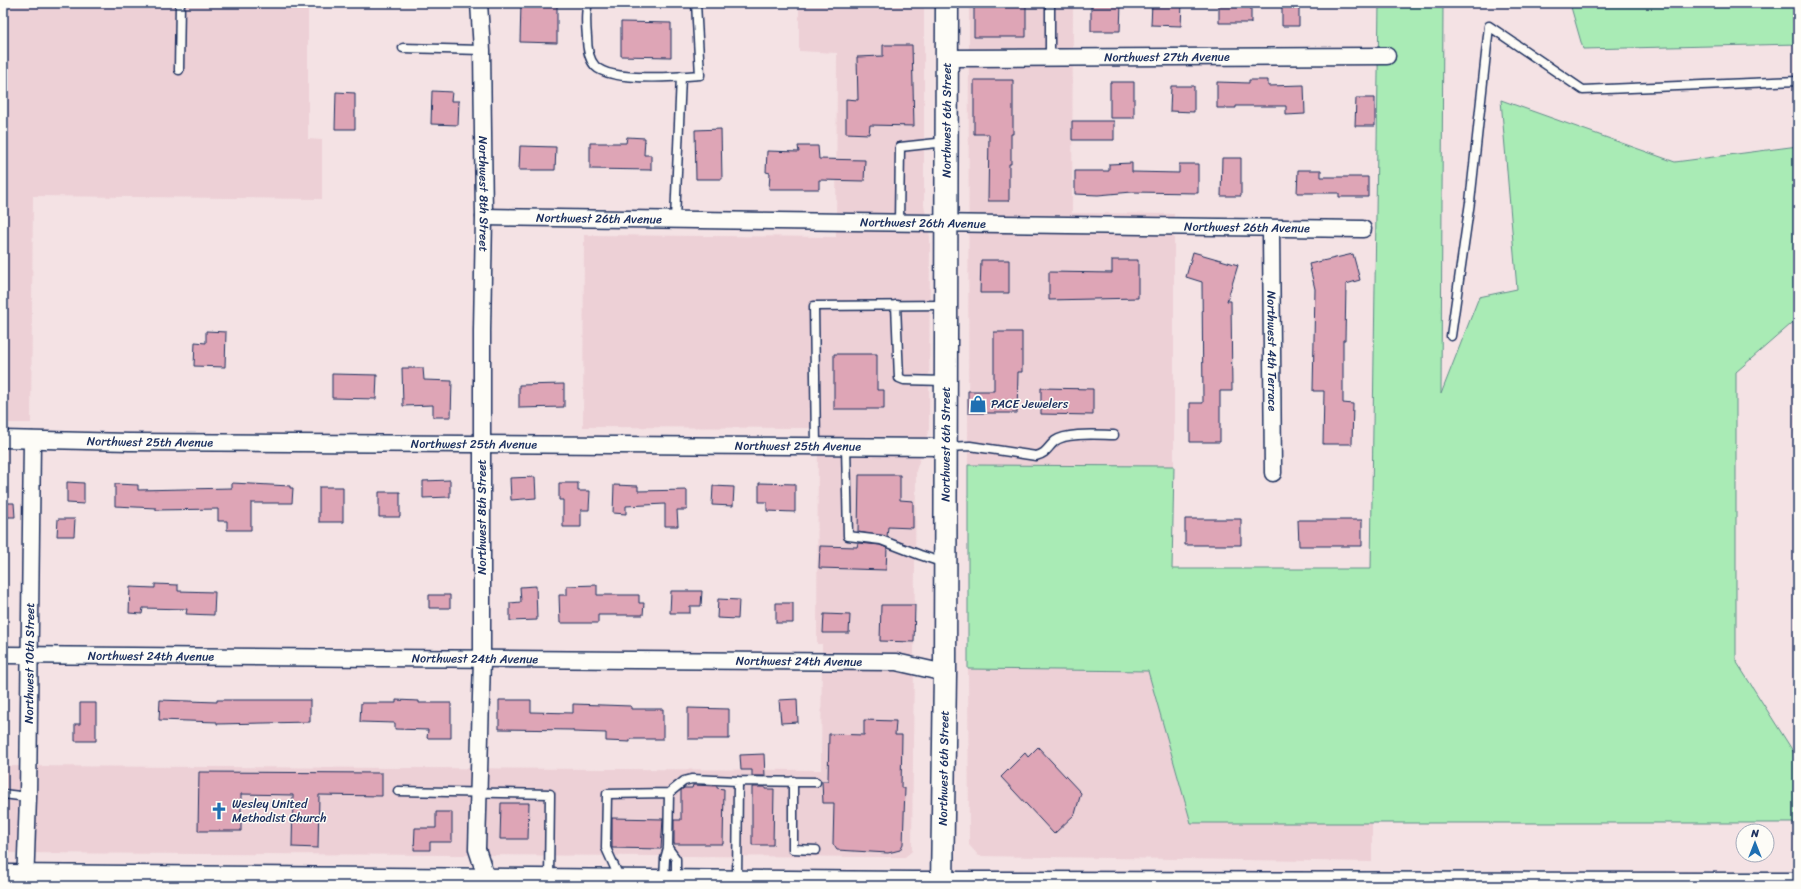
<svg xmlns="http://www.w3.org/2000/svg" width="1801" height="889" viewBox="0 0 1801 889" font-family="Sriracha,sans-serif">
	<rect width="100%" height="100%" fill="#f4e2e4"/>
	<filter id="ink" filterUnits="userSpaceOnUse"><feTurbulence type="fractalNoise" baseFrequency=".025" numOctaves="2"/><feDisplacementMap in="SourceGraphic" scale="8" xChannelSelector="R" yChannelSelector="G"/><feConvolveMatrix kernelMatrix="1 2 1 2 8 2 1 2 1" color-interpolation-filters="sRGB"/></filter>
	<g filter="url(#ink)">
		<!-- built -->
		<path fill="#edd0d6" d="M3 3H308V139L322 140V199L33 196 31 423H3Z
			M799 3H924V205L930 237 929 429 916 471 912 851 905 857 3 853V766L821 770 822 644H817L818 428 583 427 584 235 836 237 837 53 799 51Z
			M969 3H1073L1072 213 1174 214V466L968 465Z
			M968 669 1148 671 1191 823H1372V862L979 856 969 845Z"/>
		<!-- green -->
		<path fill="#a9ebb5" stroke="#628d8a" d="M1379 3H1443L1441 394 1479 297 1517 289 1501 100 1675 162 1798 146V318L1736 372V661L1798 759V823H1191L1148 671 968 669V465L1174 466 1172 569H1371Z
			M1572 3H1798V44L1583 49 1571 7Z"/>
		<!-- building -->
		<path fill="#dea5b6" stroke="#1b2f5e" d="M521 3H557V43L520 42Z
			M974 3H1026V37H974Z
			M1091 3H1121L1120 31H1091Z
			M1152 3 1182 4 1181 26 1151 25Z
			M1219 3H1251V23H1219Z
			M1282 3H1299V26H1282Z
			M621 22 671 23V57L621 56Z
			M883 45H912L914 126 870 125 869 134 846 133V99L858 100 857 57 883 56Z
			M974 80H1013V134H1011V164H1009V201H988L989 134H974Z
			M1249 80H1268V86L1304 85 1305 114 1286 115V106H1236V108H1217V82L1249 83Z
			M1110 82H1134V118H1110Z
			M1171 86H1194V112L1170 111Z
			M432 91 452 92 451 101H459L458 125 431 124Z
			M336 92 355 93V129H335Z
			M1356 98H1375V126H1355Z
			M1072 121H1114V140H1072Z
			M721 129 722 179H696L695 130Z
			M627 137 645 138 644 155H651V170L590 169V143H626Z
			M520 146 556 147 555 170H519Z
			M798 146H818L819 159 865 160 864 181 819 180V189H769L770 173 766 172 767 151 799 152Z
			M1222 158H1241V196H1221Z
			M1132 163V172L1179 173V164H1198V193L1132 192 1098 195 1075 194V171H1109V164Z
			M1298 170H1321V177H1368V197H1339V193H1297Z
			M1193 252 1238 265 1227 301H1231L1232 391H1220V442H1190V403H1203L1202 282 1186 277Z
			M1353 254 1360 280 1346 284 1345 340H1343V403L1353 404 1352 444H1323L1324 391H1313L1315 289 1309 264Z
			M981 260H1009V293H980Z
			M1112 260H1138V298L1049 300V272L1112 273Z
			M206 331 226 332 225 367 194 366 195 342 206 343Z
			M994 332H1022V372H1018L1017 413H968V391H994Z
			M834 354H877V390H884V409H834Z
			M402 368H423L424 380 452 381 451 417H433V405L403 406Z
			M332 374 377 375 376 399 332 398Z
			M564 384V407L519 408V385Z
			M1041 388 1093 389V415L1041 414Z
			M859 475H900V500L913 501V528L888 527 887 537 858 532Z
			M535 477 536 498 511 500 510 478Z
			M450 480V497L423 498V481Z
			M67 482 84 483V504L67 503Z
			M232 483 290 486V488H293L292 503H251V530H227V521H218V509L156 510V508L115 506V484L138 485V490L232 488Z
			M559 483H578V491H590L589 510H581V527H563V500H559Z
			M759 483 795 484V512L767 511V502H759Z
			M614 485 638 486V491L687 490V510H677L678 526H665V504L626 506V514L613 513Z
			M713 486 734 487 733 506 712 505Z
			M319 487H343V522H319Z
			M379 492H400V517H379Z
			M3 503H14L15 517H3Z
			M58 519H75L74 536H57Z
			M1185 519H1241V545H1185Z
			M1298 520H1362V546H1299Z
			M858 543 880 545 887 548 886 570 819 568 820 546 857 547Z
			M155 584 178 585V591L215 592 214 615 186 614 187 609 143 608 142 614 129 613 130 587 155 588Z
			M597 585V595H639V603H644L643 615H598V623H560L559 595H567V586Z
			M536 586 537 620 510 621V603L521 602 520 587Z
			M671 591H702L701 606H690V613H670Z
			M429 595H450V608H429Z
			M718 599 739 600 738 619 717 618Z
			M776 603H793V623H776Z
			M881 605H915L914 642 880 641Z
			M824 614 850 615 849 633H823Z
			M797 699 798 722 781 723 779 700Z
			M160 700 217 702V700H310V722L217 724V722L159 720Z
			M396 700 419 701V703H451V738H427L428 730 395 729V723L360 722 361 703H396Z
			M499 700H531V712L573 713V704L631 706V709H663V739H630V742L606 741V733L573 732V730L499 729Z
			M80 703H96V741H75V724H80Z
			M688 708 729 709V739H688Z
			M864 720 896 721 895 735H902L901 788H905L903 844 900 850 888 853 837 850 833 844 834 803H823L822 781H828L829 734 864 735Z
			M1038 747 1081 793 1075 814 1054 834 1001 777 1025 753 1028 757Z
			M764 754 765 776H752V770H741L740 755Z
			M199 772 382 773V796L319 795 318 848 292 847 293 795 241 794V831H198Z
			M693 785 717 786V788L724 789 723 844H674V820H681V790L684 788H692Z
			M752 787H765V789H774L773 845H752Z
			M501 803H529L528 839H500Z
			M436 812H452V842H430V850H414L415 828H436Z
			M612 818 663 819 661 849 612 848Z"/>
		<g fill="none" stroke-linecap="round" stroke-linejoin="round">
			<!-- service casing -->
			<g stroke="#1b2f5e" stroke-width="11">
				<path id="service" d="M588 3C585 13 586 26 587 37 587 46 588 58 595 66 610 82 677 77 700 75L696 3
					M1050 3V57
					M403 48 482 50
					M179 70 180 3
					M675 220 681 76
					M899 223 900 147 946 142
					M896 305 899 378 904 380 944 381
					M1451 336 1470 202 1489 26 1583 90 1798 81
					M816 446 814 306 945 305
					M846 446 848 536 881 540 920 555 944 563
					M946 447 970 446 1036 456C1047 453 1047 448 1055 441 1067 432 1100 435 1114 435
					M793 781V849L816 850
					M398 791 550 794 549 879
					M3 794 28 797
					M668 848 676 859V879
					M620 879 606 848 607 794 669 793 684 781 692 779 738 781
					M664 880 665 859 668 848 669 793
					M737 881 738 781 816 782"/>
			</g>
			<!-- minor casing -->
			<g stroke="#1b2f5e" stroke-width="19">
				<g id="minor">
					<path id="s1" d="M479 3 482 50 484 217 482 331V659L477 849 489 886"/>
					<path id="s2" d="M946 58 1387 56"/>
					<path id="s3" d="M484 217 1363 229"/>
					<path id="s4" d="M1271 229 1273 473"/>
					<path id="s5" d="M3 439 129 442 946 447"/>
					<path id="s6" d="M3 655 896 662 945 673"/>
					<path id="s7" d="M25 886 28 797 32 440"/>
				</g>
			</g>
			<!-- secondary casing -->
			<g stroke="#1b2f5e" stroke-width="25">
				<g id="secondary">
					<path d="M3 876 913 883 1798 884"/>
					<path id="s8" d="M942 886 945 673 947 3"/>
				</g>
			</g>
			<!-- service -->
			<use href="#service" stroke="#fdfcf7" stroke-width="8"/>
			<!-- minor -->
			<use href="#minor" stroke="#fdfcf7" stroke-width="16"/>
			<!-- secondary -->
			<use href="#secondary" stroke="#fdfcf7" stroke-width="22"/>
		</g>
	</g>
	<!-- icons -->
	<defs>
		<g id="shop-bare" transform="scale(1.38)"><path d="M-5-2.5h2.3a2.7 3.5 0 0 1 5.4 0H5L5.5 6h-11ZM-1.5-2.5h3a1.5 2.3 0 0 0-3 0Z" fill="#1f6fb2" stroke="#fdfcf7" stroke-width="2.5" paint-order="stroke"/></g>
		<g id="church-bare" transform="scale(1.38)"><path d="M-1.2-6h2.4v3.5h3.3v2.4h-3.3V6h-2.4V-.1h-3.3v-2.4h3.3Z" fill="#1f6fb2" stroke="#fdfcf7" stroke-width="2.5" paint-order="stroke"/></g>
	</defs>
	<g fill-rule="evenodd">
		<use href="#shop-bare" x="978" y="404"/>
		<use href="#church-bare" x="219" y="811"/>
	</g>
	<g text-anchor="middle" stroke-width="3" stroke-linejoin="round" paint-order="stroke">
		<!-- street labels -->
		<g font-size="12" fill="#1b2f5e" stroke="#fdfcf7">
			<text dy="4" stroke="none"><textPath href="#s2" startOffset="221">Northwest 27th Avenue</textPath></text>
			<text dy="4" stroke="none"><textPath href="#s8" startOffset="766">Northwest 6th Street</textPath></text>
			<text dy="4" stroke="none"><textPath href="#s1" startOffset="191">Northwest 8th Street</textPath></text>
			<text dy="4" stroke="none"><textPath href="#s3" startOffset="115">Northwest 26th Avenue</textPath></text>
			<text dy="4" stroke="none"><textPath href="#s3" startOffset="439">Northwest 26th Avenue</textPath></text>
			<text dy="4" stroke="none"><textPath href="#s3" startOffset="763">Northwest 26th Avenue</textPath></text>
			<text dy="4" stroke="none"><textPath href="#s4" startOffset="122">Northwest 4th Terrace</textPath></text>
			<text dy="4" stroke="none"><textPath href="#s5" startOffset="147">Northwest 25th Avenue</textPath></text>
			<text dy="4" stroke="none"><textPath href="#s5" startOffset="471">Northwest 25th Avenue</textPath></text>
			<text dy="4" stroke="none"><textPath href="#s8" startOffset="442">Northwest 6th Street</textPath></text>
			<text dy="4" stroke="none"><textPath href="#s5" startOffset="795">Northwest 25th Avenue</textPath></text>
			<text transform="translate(482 517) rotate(-90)" y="4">Northwest 8th Street</text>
			<text dy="4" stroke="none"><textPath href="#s6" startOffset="148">Northwest 24th Avenue</textPath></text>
			<text dy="4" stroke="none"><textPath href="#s6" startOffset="472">Northwest 24th Avenue</textPath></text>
			<text dy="4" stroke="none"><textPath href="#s6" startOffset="796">Northwest 24th Avenue</textPath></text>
			<text dy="4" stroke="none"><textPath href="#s7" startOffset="223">Northwest 10th Street</textPath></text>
			<text dy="4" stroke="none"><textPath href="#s8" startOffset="118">Northwest 6th Street</textPath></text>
		</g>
		<!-- poi labels -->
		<g font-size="12" fill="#1b2f5e" stroke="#fdfcf7" text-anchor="start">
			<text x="991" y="408">PACE Jewelers</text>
			<text x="232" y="808">Wesley United<tspan x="232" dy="14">Methodist Church</tspan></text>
		</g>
	</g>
	<!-- margin -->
	<rect width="1801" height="889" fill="none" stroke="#fdfcf7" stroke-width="16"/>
	<rect x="8" y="8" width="1785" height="873" fill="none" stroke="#1b2f5e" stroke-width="1.5" filter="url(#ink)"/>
	<!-- north arrow -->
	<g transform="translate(1755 843)"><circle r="19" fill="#fdfcf7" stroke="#a3aaba"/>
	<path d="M0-3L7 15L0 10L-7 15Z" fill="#1f6fb2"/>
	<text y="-6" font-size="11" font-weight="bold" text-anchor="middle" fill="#1b2f5e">N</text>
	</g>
</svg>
